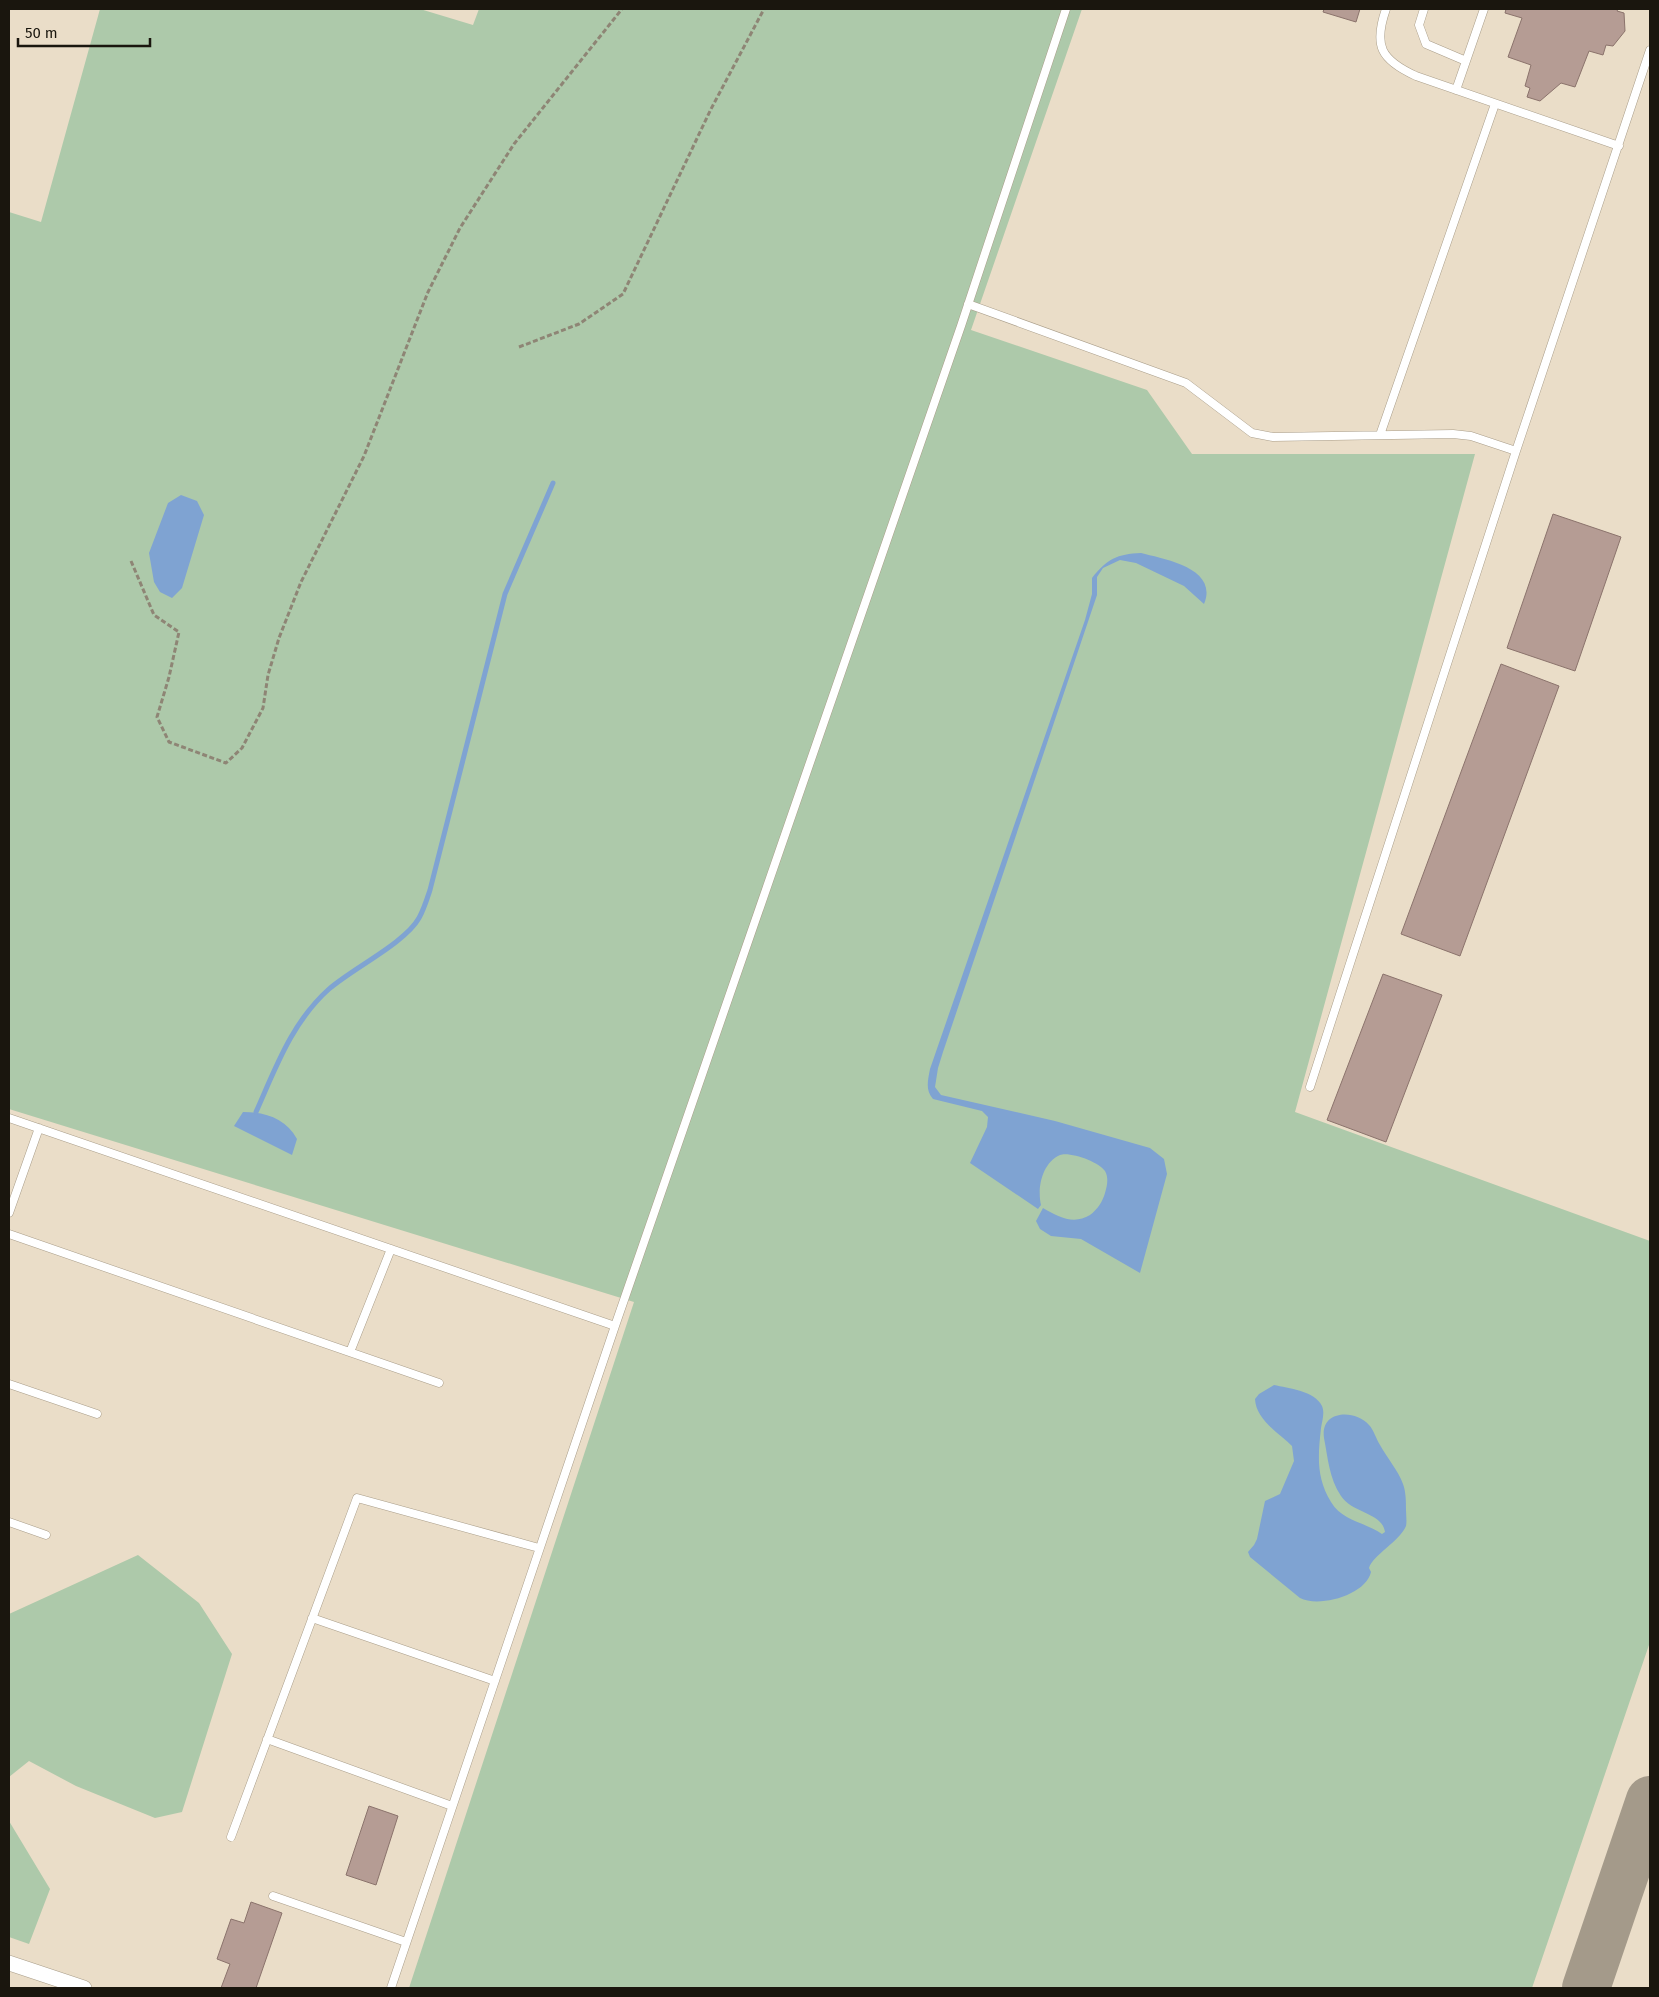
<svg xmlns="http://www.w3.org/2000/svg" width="1659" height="1997" viewBox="0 0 1659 1997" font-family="'Fira Sans',sans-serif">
	<rect width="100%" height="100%" fill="#eaddc8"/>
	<!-- green -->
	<path fill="#adc9aa" d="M100 9H420L473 25 479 9H1082L971 330 1147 390 1192 454H1475L1295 1112 1650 1241V1642L1532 1988H409L634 1302 9 1109V212L41 222Z
		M138 1555 199 1603 232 1654 182 1812 155 1818 76 1786 29 1761 9 1777V1614Z
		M9 1821 50 1889 29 1944 9 1937Z"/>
	<!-- water -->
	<path fill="#7fa3d2" d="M181 495 197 501 204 515 182 588 172 598 160 592 154 582 149 553 168 503Z
		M1141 553C1164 559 1219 568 1204 604L1184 586 1136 563 1120 560 1103 568 1097 577V595L943 1052 938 1068 935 1087 941 1095 1055 1121 1150 1148 1164 1159 1167 1174 1140 1273 1081 1239 1051 1236 1040 1229 1036 1221 1043 1208C1058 1217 1074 1225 1090 1215 1097 1210 1103 1201 1105 1193 1107 1186 1109 1178 1105 1171 1100 1162 1069 1151 1060 1155 1042 1163 1037 1188 1041 1205L1038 1209 970 1163 987 1127 988 1117 982 1111 933 1099C925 1090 928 1080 930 1069L1085 620 1092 594V578C1107 559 1117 554 1141 553Z
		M243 1112C266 1112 286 1119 297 1139L292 1155 234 1126Z
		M1274 1385C1288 1388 1315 1391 1322 1406 1325 1413 1322 1421 1321 1428 1318 1456 1316 1477 1331 1502 1342 1521 1365 1522 1382 1534L1385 1532C1382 1512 1353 1514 1341 1496 1329 1478 1328 1458 1324 1438 1320 1410 1355 1409 1369 1425 1374 1430 1376 1439 1380 1445 1387 1458 1398 1470 1403 1484 1406 1492 1406 1502 1406 1510 1406 1515 1407 1521 1406 1526 1400 1541 1373 1555 1369 1568L1371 1572C1366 1595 1319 1608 1300 1598L1250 1557 1248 1552 1254 1545 1257 1539 1265 1501 1280 1494 1294 1461 1292 1446C1279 1433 1256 1420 1255 1399L1259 1394Z"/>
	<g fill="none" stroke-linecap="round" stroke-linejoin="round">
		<!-- stream -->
		<path stroke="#7fa3d2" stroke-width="5" d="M256 1112C276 1067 292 1022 329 989 353 968 405 943 419 918 424 909 427 899 430 890L505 594 553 483"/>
		<!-- taxiway -->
		<path stroke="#a49a8a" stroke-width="48" d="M1586 1988 1650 1800"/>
	</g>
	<!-- building -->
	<path fill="#b59c94" stroke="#8b736c" d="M1324 9H1360L1356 22 1323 12Z
		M1506 9H1618L1617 11 1624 13 1625 31 1613 46 1606 45 1603 55 1589 51 1575 87 1561 83 1540 101 1527 97 1530 88 1525 86 1531 65 1508 57 1522 18 1505 13Z
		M1553 514 1621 537 1575 671 1507 648Z
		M1501 664 1559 686 1460 956 1401 934Z
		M1383 974 1442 995 1386 1142 1327 1120Z
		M369 1806 398 1816 376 1885 346 1875Z
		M251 1902 282 1913 256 1988H221L230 1964 217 1959 231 1919 244 1923Z"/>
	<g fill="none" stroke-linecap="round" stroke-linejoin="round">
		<!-- lane casing -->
		<g stroke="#aa9e8a" stroke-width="9">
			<path id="lane" d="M1386 9C1373 46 1381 60 1416 76L1619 146
				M1424 9 1419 25 1426 44 1466 61
				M1456 90 1484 9
				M968 304 1186 383 1252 433 1273 437 1453 434 1471 436 1516 451
				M1380 435 1495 104
				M1310 1087 1516 451 1650 50
				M9 1118 615 1326
				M9 1213 39 1128
				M9 1234 439 1383
				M350 1352 391 1249
				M9 1384 97 1414
				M9 1522 46 1535
				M312 1618 495 1681
				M267 1739 452 1806
				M231 1837 357 1498 539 1548
				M273 1896 406 1942
				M391 1988 615 1326 961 326 1066 9"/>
		</g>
		<!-- street casing -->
		<g stroke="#aa9e8a" stroke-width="16">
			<path id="street" d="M9 1963 84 1988"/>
		</g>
		<!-- path -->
		<path stroke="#8e8575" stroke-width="3" stroke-dasharray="5 2.5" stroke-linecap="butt" d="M519 347 579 324 623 294 711 109 764 9
			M131 561 154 615 179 632 169 677 157 717 169 742 226 763 242 748 263 708 268 675 279 638 301 582 364 456 428 292 460 228 514 144 622 9"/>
		<!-- lane -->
		<use href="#lane" stroke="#fff" stroke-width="8"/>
		<!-- street -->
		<use href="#street" stroke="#fff" stroke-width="15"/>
	</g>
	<!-- border -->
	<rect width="1659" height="1997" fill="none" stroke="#1a160e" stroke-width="20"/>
	<!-- scale -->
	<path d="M18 38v8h132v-8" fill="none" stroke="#1a160e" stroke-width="2.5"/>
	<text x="25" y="38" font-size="15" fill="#1a160e" stroke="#eaddc8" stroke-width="4" paint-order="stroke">50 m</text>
</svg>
